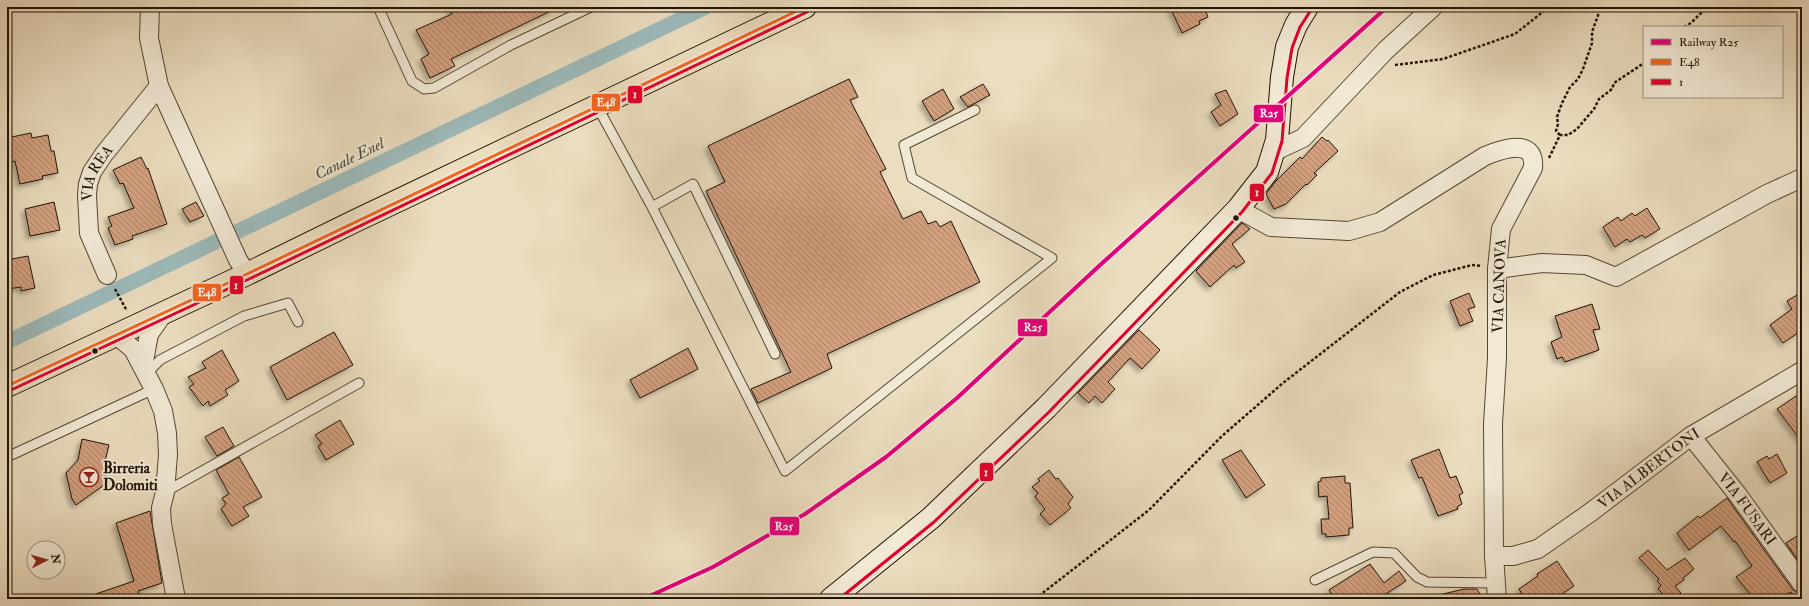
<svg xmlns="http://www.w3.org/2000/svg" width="1809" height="606" viewBox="0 0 1809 606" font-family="'IM FELL Double Pica',serif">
	<defs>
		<pattern id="building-back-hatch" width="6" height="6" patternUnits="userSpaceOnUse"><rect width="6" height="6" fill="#d4a07e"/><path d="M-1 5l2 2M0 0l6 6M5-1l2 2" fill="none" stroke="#ac8165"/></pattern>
		<filter id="shadow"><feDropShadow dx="-3.5" dy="3.5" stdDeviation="2" flood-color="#0004"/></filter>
	</defs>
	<rect width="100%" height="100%" fill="#ebddbf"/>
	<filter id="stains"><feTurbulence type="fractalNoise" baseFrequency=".005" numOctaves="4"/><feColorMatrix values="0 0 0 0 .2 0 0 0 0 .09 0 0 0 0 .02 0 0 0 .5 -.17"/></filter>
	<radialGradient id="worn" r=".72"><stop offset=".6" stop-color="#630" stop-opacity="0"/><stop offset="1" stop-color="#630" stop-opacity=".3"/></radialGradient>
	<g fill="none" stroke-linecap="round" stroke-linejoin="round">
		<!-- canal -->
		<path stroke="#9cbabb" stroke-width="15" d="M7 342 706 7"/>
	</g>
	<!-- building -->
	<path fill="url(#building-back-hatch)" stroke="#201304" filter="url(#shadow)" d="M449 7H559L451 59 455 66 430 78 421 59 429 54 416 30 452 14Z
		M1170 7H1204L1208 17 1199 21 1200 24 1182 33Z
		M849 79 858 97 850 100 886 169 880 172 903 219 921 211 928 224 936 221 940 227 951 221 980 282 827 354 832 368 758 403 751 389 791 372 706 191 725 182 708 146Z
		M983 84 990 95 968 107 960 97Z
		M943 89 954 109 934 121 922 101Z
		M1226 90 1238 114 1220 126 1211 112 1221 105 1215 94Z
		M31 133 32 138 48 135 51 151H54L58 173 42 176 43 179 20 184 15 161 12 162 7 138Z
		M1322 137 1327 141 1328 140 1338 151 1314 173 1317 175 1307 185 1306 184 1286 204 1274 209 1266 194 1276 181 1300 157 1302 159Z
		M141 157 147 169 148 168 167 224 132 236 133 239 115 245 108 228 112 226 108 217 134 208 123 183 120 184 113 170Z
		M54 202 60 230 30 236 25 209Z
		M196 202 204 216 190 222 182 209Z
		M1647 208 1660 229 1645 238 1642 235 1630 242 1627 239 1615 247 1603 227 1618 217 1621 221 1632 213 1635 216Z
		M1242 223 1250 229 1232 244 1245 262 1236 268 1234 265 1210 287 1196 271Z
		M28 256 35 288 21 291V287L7 289V260Z
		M1802 292V330L1783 343 1770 325 1792 309 1787 301Z
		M1469 293 1475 307 1468 309 1473 321 1460 326 1450 301Z
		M1592 304 1600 329 1593 330 1599 350 1565 362 1562 357 1557 359 1551 342 1562 337 1555 316Z
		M1139 330 1160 350 1142 369 1130 358 1108 382 1115 389 1102 403 1095 396 1089 403 1078 393Z
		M334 332 353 365 287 400 270 367Z
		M688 348 698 369 640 398 630 380Z
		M222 350 239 381 225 390 228 395 210 406 208 401 203 406 189 387 194 384 188 377 206 368 202 362Z
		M1802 392V442L1777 409Z
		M340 420 354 444 326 460 318 446 322 444 315 435Z
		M223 427 234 446 217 456 205 437Z
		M82 439 109 445 104 465 108 466 104 485 76 505 72 499 66 473 78 460Z
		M1439 449 1450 478 1456 476 1463 493 1459 495 1462 504 1457 507 1458 509 1438 516 1422 477 1419 478 1411 460Z
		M1241 450 1265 485 1246 498 1222 460Z
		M1777 454 1787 473 1770 483 1757 462 1767 456 1769 459Z
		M239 457 262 497 243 507 249 516 232 526 221 509 226 504 222 498 229 494 216 470Z
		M1049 470 1056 479 1058 478 1073 497 1068 504 1071 508 1050 525 1040 514 1045 509 1035 497 1038 493 1032 487 1040 481 1038 479Z
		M1345 476V483H1350L1353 528H1349V535L1326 537V534H1322L1321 519H1329L1327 496 1319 497 1318 482 1321 481V478Z
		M1727 498 1793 590 1802 594V599H1795L1791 592 1778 599H1754L1736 577 1752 566 1735 541 1734 542 1721 526 1689 550 1677 533 1698 516 1700 518Z
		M150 511 162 583 138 591 140 596 130 599H88L87 597 134 581 116 523Z
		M1802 533V566L1786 543Z
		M1648 550 1667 570 1685 558 1694 569 1683 578 1684 580 1675 586 1681 593 1674 599H1668L1658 589 1661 585 1657 581 1659 579 1639 558Z
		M1557 561 1574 586 1554 599H1525L1519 589 1538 576 1537 574Z
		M1370 564 1384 583 1399 571 1406 581 1378 599H1335L1329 590Z
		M1464 589H1477L1483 599H1440L1439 595Z"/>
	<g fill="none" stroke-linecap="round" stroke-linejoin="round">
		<!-- lane casing -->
		<g stroke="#534633" stroke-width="11">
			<path id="lane" d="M378 7 412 81 424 89 434 88 511 45 591 7
				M597 106 652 207 785 471 1052 258 912 178 904 145 975 110
				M652 207 693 184 775 354
				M146 374 160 360 244 316 288 303 298 322
				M7 457 154 389
				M165 492 359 383
				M1315 580 1373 552 1394 553 1417 577 1427 582 1495 583"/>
		</g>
		<!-- street casing -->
		<g stroke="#534633" stroke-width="20">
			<g id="street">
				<path d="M150 7 149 38 159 86 238 260 247 274"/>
				<path d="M1273 152 1303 138 1386 50 1433 7"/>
				<path d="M1238 209 1271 227 1349 231 1380 222 1485 156C1502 149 1536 137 1533 168L1501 229 1497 269V358L1493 424 1494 556 1497 599"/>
				<path d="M1497 269 1542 263 1586 265 1616 277 1767 194 1802 178"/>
				<path id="s1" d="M107 275 89 233 87 195 88 184 92 172 104 154 159 86"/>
				<path d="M116 335 133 349 154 389 163 411 167 433 168 455 165 492 161 508 162 524 176 599"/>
				<path d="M143 367 149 334 163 314"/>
				<path id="s2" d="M1691 436 1738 495 1802 584"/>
				<path id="s3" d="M1494 556H1513L1538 549 1591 512 1691 436 1802 371"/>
			</g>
		</g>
		<!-- secondary casing -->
		<g stroke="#201304" stroke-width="24">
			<path id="secondary" d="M831 599 931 518 1046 408 1238 209 1267 172 1277 140 1282 77 1287 47 1296 25 1307 7"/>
		</g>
		<!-- primary casing -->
		<g stroke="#201304" stroke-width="24">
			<path id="primary" d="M7 386 247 274 355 221 805 7"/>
		</g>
		<!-- path -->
		<path stroke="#201304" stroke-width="2.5" stroke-dasharray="3 2" stroke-linecap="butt" d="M1684 27 1691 23 1707 7
			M1395 65 1443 59 1515 34 1549 7
			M1560 135 1556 131 1558 124 1557 117 1562 103 1570 87 1578 79 1583 69 1592 43V32L1601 7
			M1549 158 1560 135H1568L1577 129 1594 109 1599 99 1612 89 1614 83 1644 63
			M115 289 127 311
			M1035 599 1149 510 1222 436 1283 383 1400 292 1433 275 1472 265 1482 266"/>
		<!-- lane -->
		<use href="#lane" stroke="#f2e9d5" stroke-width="9"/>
		<!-- street -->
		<use href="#street" stroke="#f2e9d5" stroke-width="18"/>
		<!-- secondary -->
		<use href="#secondary" stroke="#f2e9d5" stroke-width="22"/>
		<!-- primary -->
		<use href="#primary" stroke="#ebddbf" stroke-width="22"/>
		<!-- bus-1 casing -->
		<g stroke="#f2e9d5" stroke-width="6">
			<path id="bus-1" d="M7 386 247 274 805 7"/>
		</g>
		<!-- bus-2 casing -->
		<g stroke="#f2e9d5" stroke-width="6">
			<path id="bus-2" d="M9 391 249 279 807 12
				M839 599 934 522 1049 412 1242 212 1272 173 1282 141 1287 78 1292 48 1300 27 1311 10"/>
		</g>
		<!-- bus-1 -->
		<use href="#bus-1" stroke="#f26522" stroke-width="3"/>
		<!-- bus-2 -->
		<use href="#bus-2" stroke="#e4002b" stroke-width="3"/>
		<!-- rail-1 casing -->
		<g stroke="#f2e9d5" stroke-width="7">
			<path id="rail-1" d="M643 599 713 567 805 514 886 457 957 398 1099 266 1387 7"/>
		</g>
		<!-- rail-1 -->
		<use href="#rail-1" stroke="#e5007d" stroke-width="4"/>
	</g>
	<!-- icons -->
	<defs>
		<g id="bar-ring" transform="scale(1)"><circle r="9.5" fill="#f2e9d5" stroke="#8f2418" stroke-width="1.5"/><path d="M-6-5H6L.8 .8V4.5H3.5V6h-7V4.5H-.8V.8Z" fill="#8f2418"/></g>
	</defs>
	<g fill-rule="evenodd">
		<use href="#bar-ring" x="89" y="477"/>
	</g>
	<!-- markers -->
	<g fill="#201304" stroke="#f2e9d5" stroke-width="1.5">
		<circle cx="1236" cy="218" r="3.5"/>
		<circle cx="95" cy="351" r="3.5"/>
	</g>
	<g text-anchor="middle" stroke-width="4" stroke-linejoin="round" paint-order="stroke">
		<!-- street labels -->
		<g font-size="15" fill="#201304" stroke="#f2e9d5">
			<text dy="5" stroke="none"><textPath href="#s1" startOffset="108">VIA REA</textPath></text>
			<text transform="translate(1499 286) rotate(-88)" y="5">VIA CANOVA</text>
			<text dy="5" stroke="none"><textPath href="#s3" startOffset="182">VIA ALBERTONI</textPath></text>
			<text dy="5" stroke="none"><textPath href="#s2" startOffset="92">VIA FUSARI</textPath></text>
		</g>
		<!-- poi labels -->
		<g font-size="15" font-weight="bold" fill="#201304" stroke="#f2e9d5" text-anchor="start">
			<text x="103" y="473">Birreria<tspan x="103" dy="17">Dolomiti</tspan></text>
		</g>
		<!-- water labels -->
		<g font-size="16" font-style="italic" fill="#4b4d44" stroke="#f2e9d5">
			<text transform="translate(349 158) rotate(-26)" y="6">Canale Enel</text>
		</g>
	</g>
	<g stroke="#f2e9d5" stroke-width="1.5">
		<rect x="627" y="85" width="16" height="19" rx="4" fill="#e4002b"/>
		<rect x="591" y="93" width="30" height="19" rx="4" fill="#f26522"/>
		<rect x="1253" y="104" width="31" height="19" rx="4" fill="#e5007d"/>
		<rect x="1249" y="183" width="16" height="19" rx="4" fill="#e4002b"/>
		<rect x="229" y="275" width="15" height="20" rx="4" fill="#e4002b"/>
		<rect x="192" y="283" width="30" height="19" rx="4" fill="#f26522"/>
		<rect x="1017" y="318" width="31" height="19" rx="4" fill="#e5007d"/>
		<rect x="979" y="462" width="15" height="20" rx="4" fill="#e4002b"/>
		<rect x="769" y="516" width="31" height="20" rx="4" fill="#e5007d"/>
	</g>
	<g font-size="11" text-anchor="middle" font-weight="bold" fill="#fff">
		<text x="635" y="98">1</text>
		<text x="606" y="106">E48</text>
		<text x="1269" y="117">R25</text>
		<text x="1257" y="196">1</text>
		<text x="236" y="289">1</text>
		<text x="207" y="296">E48</text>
		<text x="1033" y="331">R25</text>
		<text x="986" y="476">1</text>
		<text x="784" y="530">R25</text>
	</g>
	<!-- margin -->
	<rect width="1809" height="606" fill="none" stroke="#ebddbf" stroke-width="24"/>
	<rect x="8" y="8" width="1793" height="590" fill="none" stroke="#201304" stroke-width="2"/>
	<rect x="12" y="12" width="1785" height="582" fill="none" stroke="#201304"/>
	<!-- legend -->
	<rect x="1643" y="26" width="140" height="72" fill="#f2e9d5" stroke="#9e9381"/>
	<rect x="1651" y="39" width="20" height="6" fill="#e5007d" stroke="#9e9381"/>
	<text x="1679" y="46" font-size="12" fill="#201304">Railway R25</text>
	<rect x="1651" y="59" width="20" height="6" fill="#f26522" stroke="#9e9381"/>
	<text x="1679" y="66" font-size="12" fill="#201304">E48</text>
	<rect x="1651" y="79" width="20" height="6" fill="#e4002b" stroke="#9e9381"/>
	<text x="1679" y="86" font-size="12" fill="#201304">1</text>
	<!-- north arrow -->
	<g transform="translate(46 560) rotate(84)"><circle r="19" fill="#f2e9d5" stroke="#9e9381"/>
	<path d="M0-3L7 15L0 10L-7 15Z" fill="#8f2418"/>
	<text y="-6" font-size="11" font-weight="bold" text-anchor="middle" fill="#201304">N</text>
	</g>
	<rect width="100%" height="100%" filter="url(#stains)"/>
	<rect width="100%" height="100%" fill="url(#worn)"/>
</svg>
